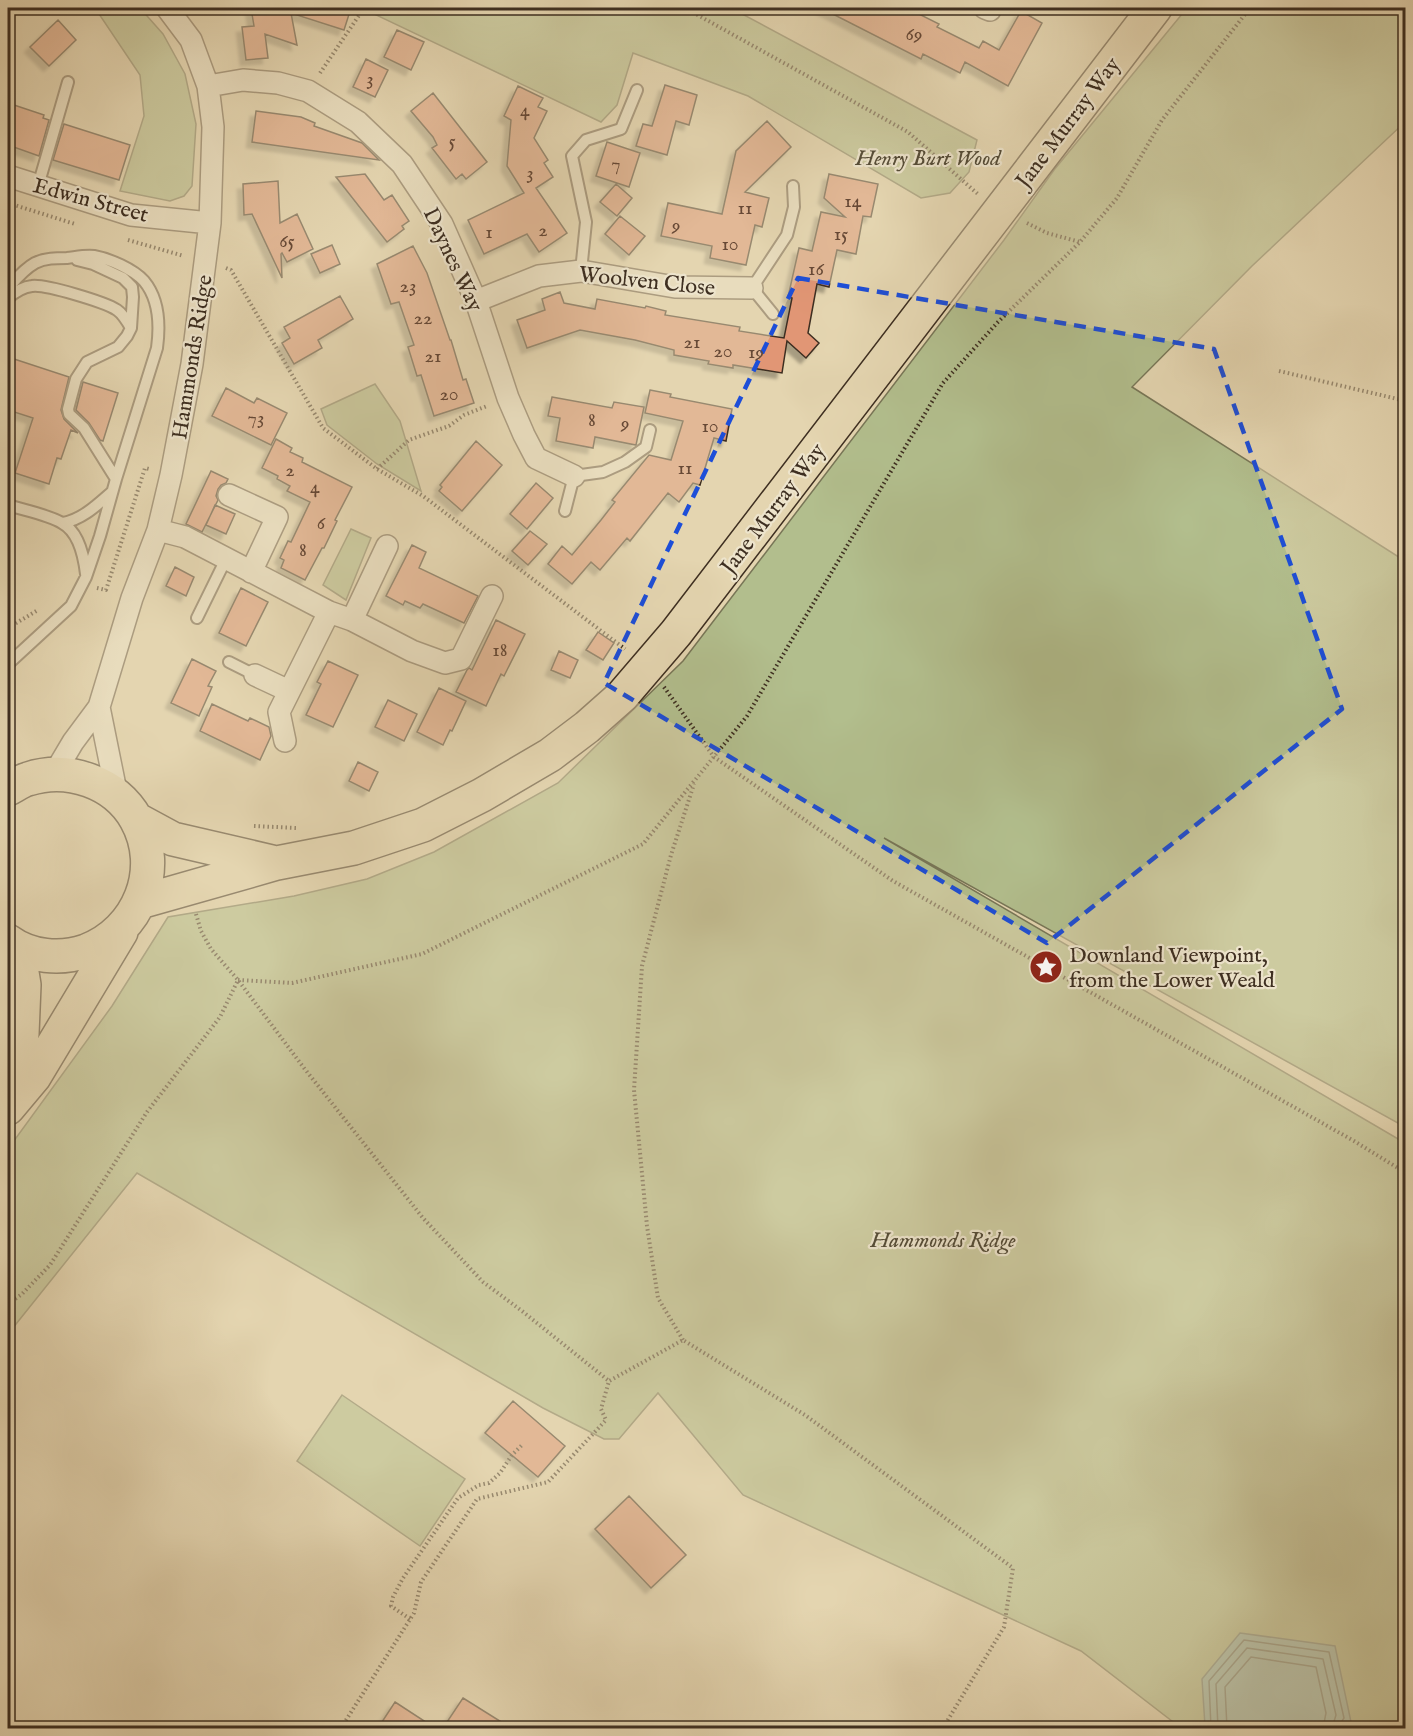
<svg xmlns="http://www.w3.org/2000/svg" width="1413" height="1736" viewBox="0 0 1413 1736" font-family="'IM FELL English',serif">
	<defs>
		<filter id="shadow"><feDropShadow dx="-5.5" dy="5.5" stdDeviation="1.5" flood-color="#0004"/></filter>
	</defs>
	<rect width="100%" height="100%" fill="#e4d5b0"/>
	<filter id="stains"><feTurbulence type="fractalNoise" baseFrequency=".00333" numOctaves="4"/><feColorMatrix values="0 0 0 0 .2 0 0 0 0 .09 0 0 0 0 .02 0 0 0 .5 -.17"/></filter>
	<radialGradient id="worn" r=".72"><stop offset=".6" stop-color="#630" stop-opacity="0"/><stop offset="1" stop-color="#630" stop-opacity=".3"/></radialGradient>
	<!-- green -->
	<path fill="#b2be8d" stroke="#787657" stroke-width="1.5" d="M95 8H140L163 34 185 74 196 124 192 186 184 196 170 201 120 191 144 116 140 75Z
		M377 8H731L977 140 969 172 950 193 921 198 748 96 633 53 617 105 601 122 374 14Z
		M1187 8H1405V122L1252 266 1132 387 1405 561V1127L884 838 1405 1143V1728H1181L1081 1651 743 1495 658 1393 619 1439H604L543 1408 137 1173 8 1334V1149L112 1006 168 917 294 896 367 879 434 852 558 783 683 661 1004 240 1054 170Z
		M375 384 400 421 421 491 377 464 327 425 321 409Z
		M351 529 371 538 346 600 323 585Z
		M342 1395 465 1479 420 1546 297 1461Z"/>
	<!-- water -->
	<path fill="#95b9ac" stroke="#728274" stroke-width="1.5" d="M1240 1633 1335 1646 1351 1722 1342 1728H1207L1205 1726 1202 1679Z"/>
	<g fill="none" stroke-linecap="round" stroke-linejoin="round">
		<!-- shore -->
		<path stroke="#6a7466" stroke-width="1.5" d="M1211 1728 1209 1681 1244 1640 1329 1652 1344 1718 1340 1724 1339 1728
			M1218 1728 1216 1684 1247 1648 1323 1659 1336 1715 1332 1728
			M1227 1728 1225 1687 1251 1657 1316 1667 1326 1713 1323 1728"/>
	</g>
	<!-- building -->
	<path fill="#e19675" stroke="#3e2f21" stroke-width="1.5" filter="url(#shadow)" d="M251 8H351L344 30 291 13 297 45 265 34 268 58 246 60 242 27 254 26Z
		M821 8H907L939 24 937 27 979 48 983 41 999 50 1021 11 1042 23 1008 86 965 62 960 73 923 54 921 59Z
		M58 20 76 40 49 66 30 47Z
		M397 30 424 42 411 70 384 57Z
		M366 59 388 70 375 97 353 87Z
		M665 85 697 95 689 125 676 121 667 155 636 146 643 124 652 126Z
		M518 86 543 98 538 107 547 111 534 138 548 160 544 163 553 177 536 188 567 233 539 252 527 234 484 254 468 220 524 193 507 166 511 120 504 116Z
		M433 93 487 162 466 179 462 174 456 179 432 148 437 145 433 137 411 111Z
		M8 103 44 115 43 118 49 120 39 156 8 145Z
		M256 111 301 117 315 123 314 126 362 143 379 160 252 142Z
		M767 121 791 147 745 192 769 198 762 227 755 225 746 265 710 258 712 246 661 236 668 203 722 214 736 151Z
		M64 124 130 145 119 180 53 160Z
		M607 142 640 153 629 187 596 176Z
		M365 174 384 200 392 195 409 221 402 226 404 229 387 242 336 177Z
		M829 174 878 184 871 217 863 216 856 254 837 250 829 287 817 284 808 333 819 343 806 358 787 341 782 373 733 365V368L708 364 709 361 674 355V350L635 340 580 330 527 348 517 320 545 310 542 299 560 292 564 303 595 309 597 299 645 308 646 306 666 311 665 315 740 327 739 331 784 338 792 298 788 297 799 248 812 251 821 212 845 217 824 198Z
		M278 181 280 223 297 214 313 249 287 262 282 253 281 254 282 278 252 214 244 215 243 184Z
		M616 184 632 198 617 216 600 202Z
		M620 216 645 236 629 255 605 234Z
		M332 245 340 264 320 273 311 254Z
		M413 246 427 273 450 340H451L463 380 466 379 474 403 434 416 421 375 417 376 408 347 414 345 399 302 391 304 377 264Z
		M340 296 353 319 318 340 322 348 294 364 282 343 290 338 284 327Z
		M8 357 69 377 61 410 64 419 78 433 71 430 61 459 57 458 49 484 15 473 33 418 8 410Z
		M83 382 118 393 103 441 100 440 89 423 76 410Z
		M226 388 254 403 257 398 287 413 271 445 212 416Z
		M650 390 671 394 670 397 732 409 726 441 714 438 700 485 693 483 679 502 668 493 630 541 627 538 600 570 591 562 572 584 548 564 562 546 572 555 601 520 615 502 612 500 649 455 671 460 683 421 645 413Z
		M552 397 612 408 614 402 644 407 636 445 595 437 593 448 556 441 560 418 548 416Z
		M276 439 292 448 290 452 303 458 302 462 352 487 335 520 337 521 324 548H322L305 580 281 568 284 560 280 558 288 541 291 542 310 502 287 491 290 486 277 479 278 476 262 468Z
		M476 441 502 465 462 511 439 491 442 487 440 485Z
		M211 471 228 479 226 483 221 485 218 489 216 496 218 500 202 532 186 524Z
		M536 483 553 498 527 529 510 514Z
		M215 505 235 514 226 534 206 525Z
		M530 531 547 544 528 565 512 551Z
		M412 545 426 552 419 568 478 596 464 623 423 604 420 608 405 601 403 605 386 596Z
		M175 567 194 577 186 596 166 586Z
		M241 588 268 602 246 646 219 633Z
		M496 620 525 634 504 676 501 674 486 706 456 692 467 670 469 668 472 670Z
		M598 632 614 643 603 660 586 650Z
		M559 651 578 660 570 678 551 670Z
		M192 659 216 671 208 686 212 687 199 716 171 703Z
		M328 661 358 675 333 727 306 715 321 684 317 682Z
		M439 688 466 701 452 731 450 730 443 745 417 732Z
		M388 700 417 714 404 741 375 727Z
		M212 704 248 721 250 718 269 727 271 736 260 760 200 731Z
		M358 762 378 772 369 791 349 781Z
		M513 1401 565 1446 538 1477 485 1433Z
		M629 1496 686 1555 651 1588 595 1529Z
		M463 1698 511 1728H443Z
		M395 1702 435 1728H378Z"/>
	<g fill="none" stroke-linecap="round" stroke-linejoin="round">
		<!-- lane casing -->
		<g stroke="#685845" stroke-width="14">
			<path id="lane" d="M8 13 13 8
				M38 186 68 82
				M77 260 93 264 123 278 132 287 133 297 131 328 127 336 118 347 87 362 76 379 68 409 69 414 84 428 116 479
				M581 271 586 222 572 156 586 140 621 129 637 90
				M8 288C16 279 24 269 35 263 45 258 56 258 67 258 76 257 85 255 94 256 110 259 133 269 144 281 159 299 160 326 157 348L116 479 100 536 86 577 71 606 8 664
				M8 298C15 292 23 287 32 286 45 284 105 302 117 310 123 314 127 321 131 328
				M773 314 752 288 787 235 794 207 793 186
				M8 505C23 510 49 515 62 523 79 532 84 557 86 574
				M565 511 574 476 603 472 625 462 646 447 650 430
				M63 523C83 519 97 505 112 492
				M197 618 226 559
				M229 662 255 675"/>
		</g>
		<!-- street casing -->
		<g stroke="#685845" stroke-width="24">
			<path id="street" d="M985 8 990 10
				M208 86 243 80 278 83 308 91 358 122 402 164 442 224 476 301 508 398 524 435 536 458 574 476
				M8 176 131 215 210 223
				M476 301 539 276 581 271 675 287 752 288
				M229 495 277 517 251 572
				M158 530 185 537 329 612 352 620 412 651 445 663 461 659 492 596
				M352 620 387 546
				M255 675 289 691
				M99 707 117 796
				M285 741 279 712 329 612
				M54 774 73 742 99 707 132 598 158 530 171 475 192 364 210 223 213 127 208 86 191 40 167 8"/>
		</g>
		<!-- primary casing -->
		<g stroke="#3e2f21" stroke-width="36">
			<path id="primary" d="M8 789C14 786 21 781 28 779 68 766 115 782 136 819 164 869 139 931 86 951 60 960 30 957 8 941
				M136 819 173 839 272 862
				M140 902 277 863 354 848 423 825 482 795 550 755 587 727 622 696 676 633 1155 8
				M8 1083 22 1034 24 985 18 948
				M8 1108 34 1077 121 932"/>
		</g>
		<!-- path -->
		<path stroke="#3e2f21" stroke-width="4" stroke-dasharray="1.5 3" stroke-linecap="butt" d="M685 8 908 132 979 195
			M320 73 364 8
			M8 203 75 224
			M1027 223 1047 233 1080 242
			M128 240 184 256
			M226 268 231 270 323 428 377 469 423 496 625 649
			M1279 371 1406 401
			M377 469 409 440 449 426 464 415 487 406
			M97 588 106 590 145 468 149 469
			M8 628 38 610
			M664 687 714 757 893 881 1354 1141 1406 1173
			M254 826 297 828
			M196 914 201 931 211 949 238 980 304 1068 423 1218 483 1282 522 1311 609 1381
			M238 980 292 983 422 954 643 844 747 716 943 383 998 322 1080 242 1117 198 1162 120 1250 8
			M8 1304 22 1294 50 1265 147 1112 220 1017 238 980
			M683 1340 658 1298 647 1226 634 1090 642 966 671 855 694 784
			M410 1619 391 1606 393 1597 403 1578 458 1498 479 1485 489 1483 500 1473 512 1455 523 1444
			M341 1728 414 1613 421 1582 477 1499 548 1482 606 1420 601 1409 609 1381 683 1340 805 1415 1013 1568 1004 1627 943 1728"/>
		<!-- lane -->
		<use href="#lane" stroke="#ede4cc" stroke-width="10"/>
		<!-- street -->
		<use href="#street" stroke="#ede4cc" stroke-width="21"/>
		<!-- primary -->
		<use href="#primary" stroke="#e4d5b0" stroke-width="33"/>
	</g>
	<!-- marked area -->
	<path d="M0 0H1413V1736H0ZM798 278 1214 349 1342 709 1047 943 604 683Z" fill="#e4d5b0" fill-opacity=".55" fill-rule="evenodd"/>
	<path fill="none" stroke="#1d4ed8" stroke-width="4.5" stroke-dasharray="12 8" stroke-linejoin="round" d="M798 278 1214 349 1342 709 1047 943 604 683Z"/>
	<!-- icons -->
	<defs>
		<g id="sight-disc" transform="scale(1.725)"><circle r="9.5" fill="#8f2418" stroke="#ede4cc"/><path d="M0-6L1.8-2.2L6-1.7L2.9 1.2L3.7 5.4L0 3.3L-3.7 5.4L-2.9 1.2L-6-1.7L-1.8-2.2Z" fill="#fff"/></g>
	</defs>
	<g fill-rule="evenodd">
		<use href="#sight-disc" x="1046" y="967"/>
	</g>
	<g text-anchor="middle" stroke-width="4.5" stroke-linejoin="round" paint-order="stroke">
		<!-- number labels -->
		<g font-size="20" fill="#674936">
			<text x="914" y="40">69</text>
			<text x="370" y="85">3</text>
			<text x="525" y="116">4</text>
			<text x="452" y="147">5</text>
			<text x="616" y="170">7</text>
			<text x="530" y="179">3</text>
			<text x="853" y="207">14</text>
			<text x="745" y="214">11</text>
			<text x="676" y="231">9</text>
			<text x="543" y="236">2</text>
			<text x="489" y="238">1</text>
			<text x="841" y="240">15</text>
			<text x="287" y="247">65</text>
			<text x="730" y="250">10</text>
			<text x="816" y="275">16</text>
			<text x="408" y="292">23</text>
			<text x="423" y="324">22</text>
			<text x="692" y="348">21</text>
			<text x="723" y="357">20</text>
			<text x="756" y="358">19</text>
			<text x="433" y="362">21</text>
			<text x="449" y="400">20</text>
			<text x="256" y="424">73</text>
			<text x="592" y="426">8</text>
			<text x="625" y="429">9</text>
			<text x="710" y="432">10</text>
			<text x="685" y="474">11</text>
			<text x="290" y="476">2</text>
			<text x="315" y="493">4</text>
			<text x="321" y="529">6</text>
			<text x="303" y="556">8</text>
			<text x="500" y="656">18</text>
		</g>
		<!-- street labels -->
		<g font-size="22" fill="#3e2f21" stroke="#ede4cc">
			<text transform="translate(1067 122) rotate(-53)" y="8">Jane Murray Way</text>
			<text transform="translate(91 199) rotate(15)" y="8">Edwin Street</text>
			<text transform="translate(454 259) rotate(65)" y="8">Daynes Way</text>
			<text transform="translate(647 280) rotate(6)" y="8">Woolven Close</text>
			<text transform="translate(191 357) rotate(-81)" y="8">Hammonds Ridge</text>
			<text transform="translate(772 508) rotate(-53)" y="8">Jane Murray Way</text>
		</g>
		<!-- park labels -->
		<g font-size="22" font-style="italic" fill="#554c37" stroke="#ede4cc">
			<text x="928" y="165">Henry Burt Wood</text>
			<text x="943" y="1247">Hammonds Ridge</text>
		</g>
		<!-- poi labels -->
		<g font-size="22" fill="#3e2f21" stroke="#ede4cc" text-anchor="start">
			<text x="1069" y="962">Downland Viewpoint,<tspan x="1069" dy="25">from the Lower Weald</tspan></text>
		</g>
	</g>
	<!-- margin -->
	<rect width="1413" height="1736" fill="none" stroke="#e4d5b0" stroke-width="30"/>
	<rect x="9" y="9" width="1395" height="1718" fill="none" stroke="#3e2f21" stroke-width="3"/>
	<rect x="15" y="15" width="1383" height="1706" fill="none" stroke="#3e2f21" stroke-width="1.5"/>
	<rect width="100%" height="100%" filter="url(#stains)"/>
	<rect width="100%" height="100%" fill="url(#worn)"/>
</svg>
